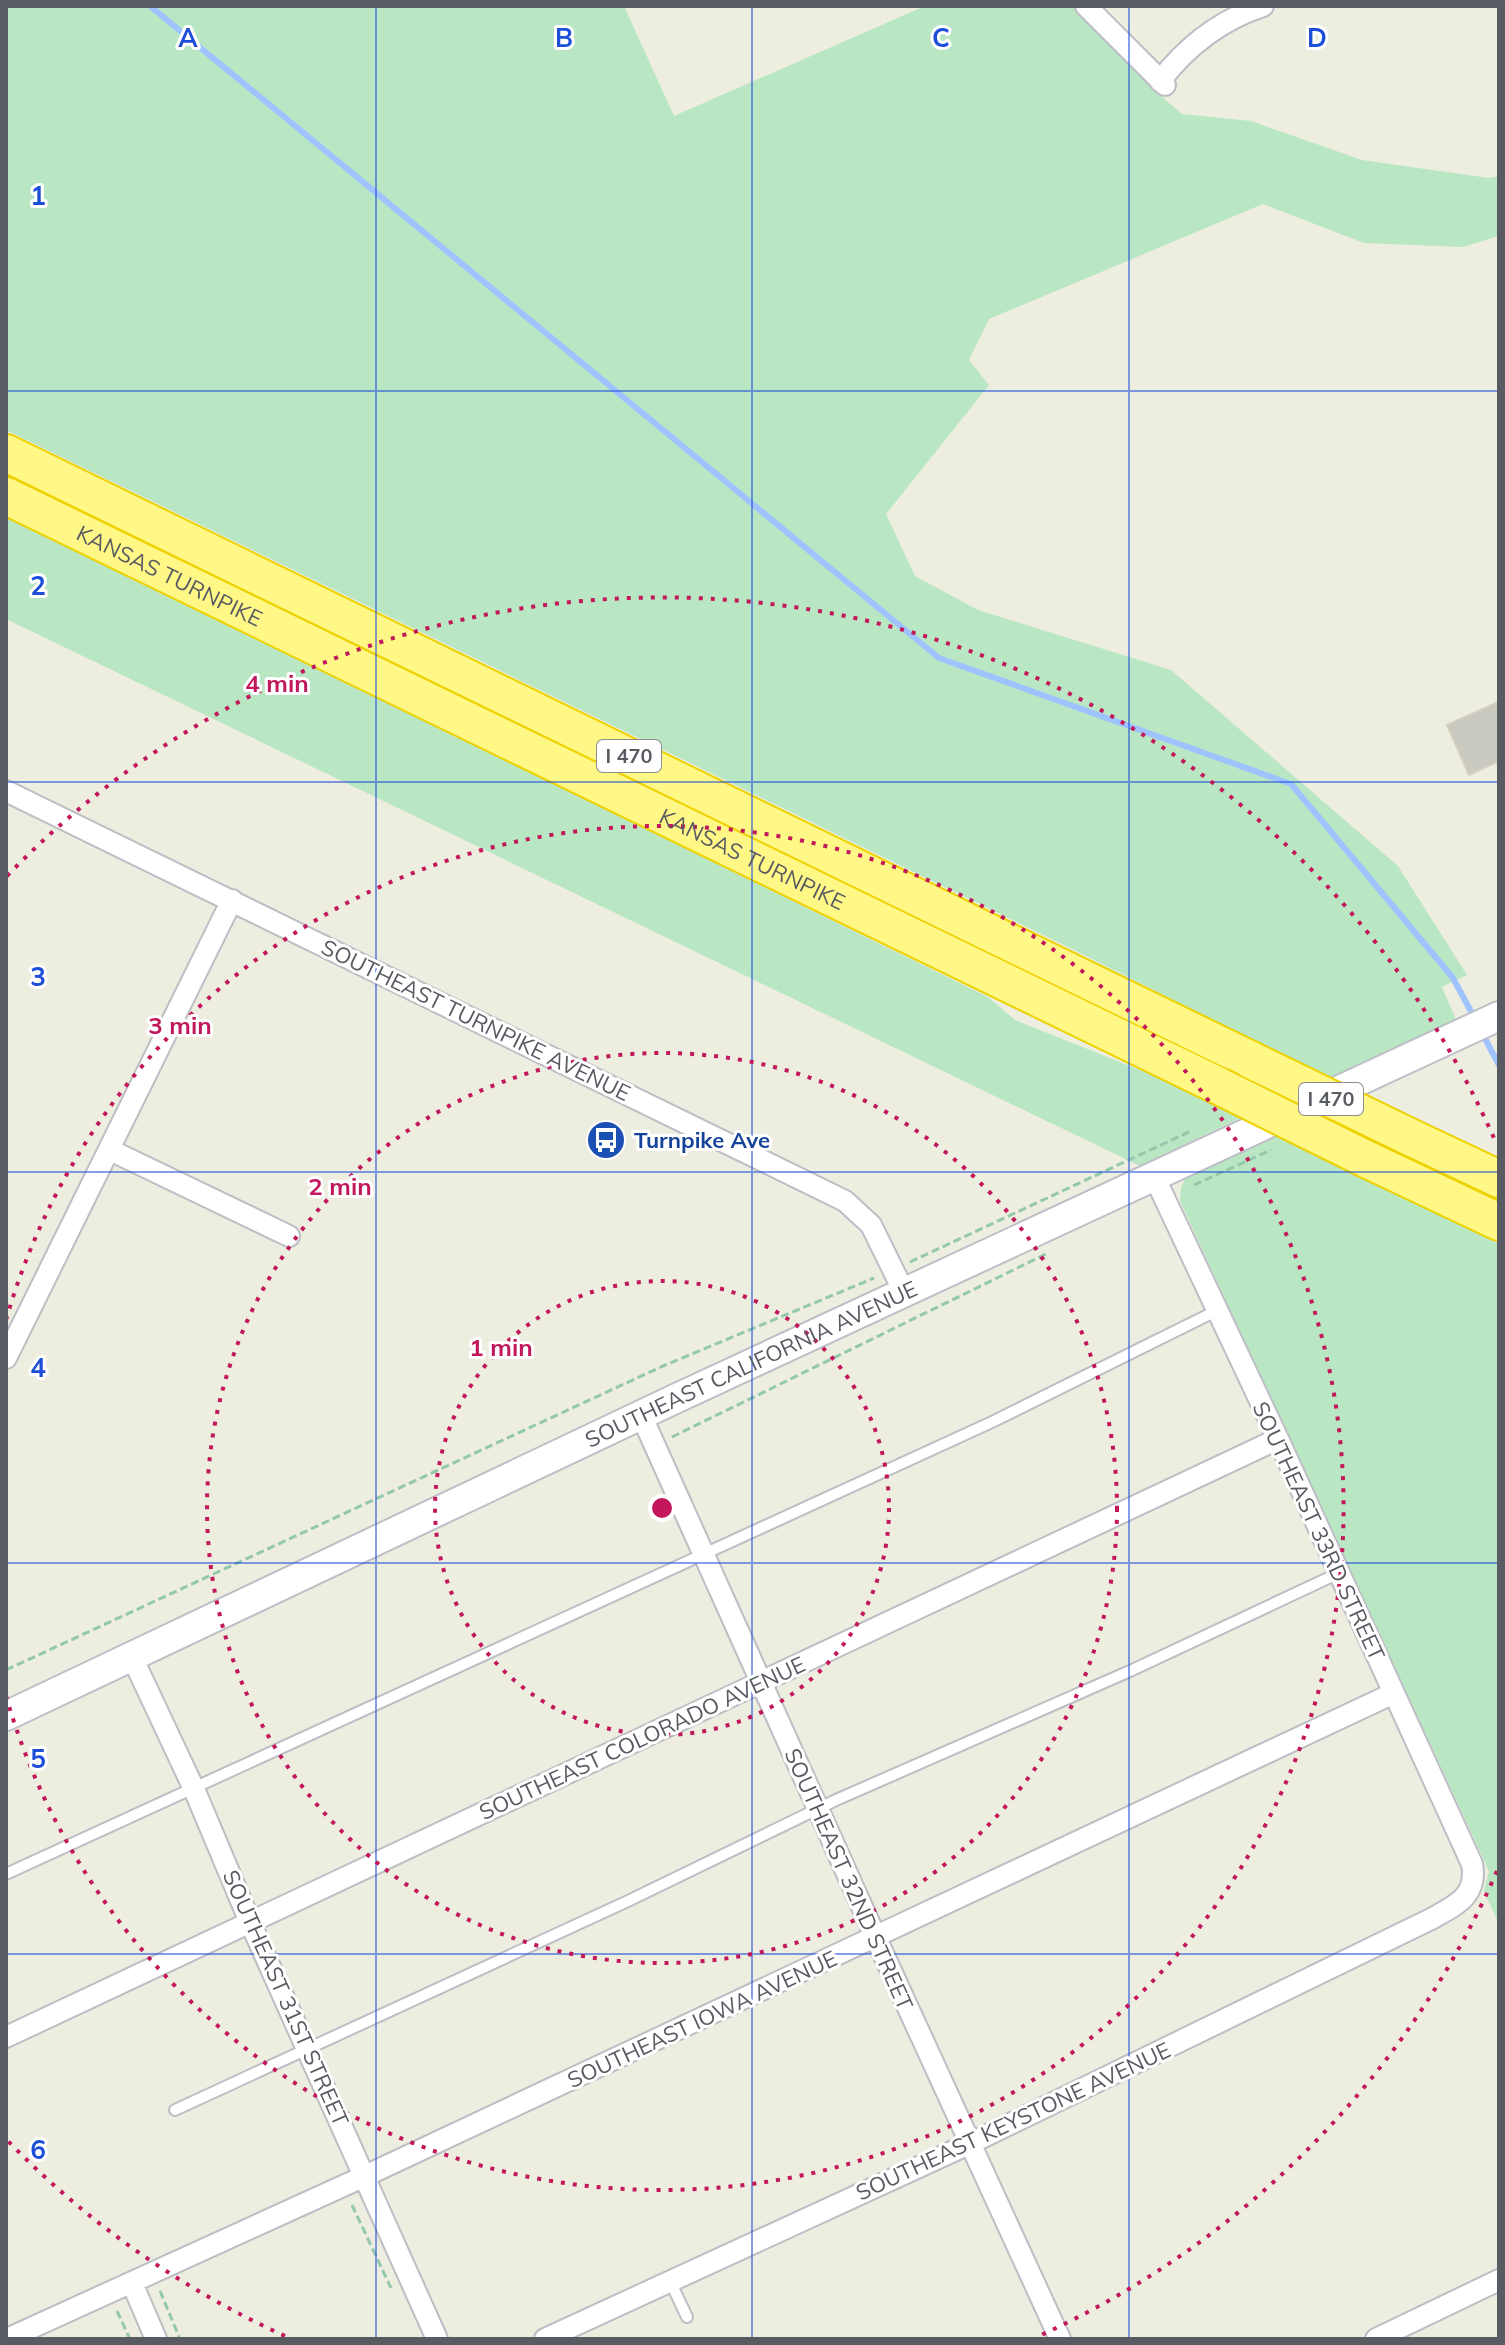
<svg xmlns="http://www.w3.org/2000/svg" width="1505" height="2345" viewBox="0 0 1505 2345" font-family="Mulish,sans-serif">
	<rect width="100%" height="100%" fill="#edede0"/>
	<!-- green -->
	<path fill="#bae7c3" d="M6 6H624L674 116 925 6H1072L1161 96 1182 114 1251 121 1362 160 1489 178 1499 176V236L1463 247 1364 243 1263 204 989 319 969 360 989 385 886 514 915 576 978 610 1171 670 1398 866 1467 975 1442 987 1457 1022 1334 1081 1068 947 6 430Z
		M6 515 988 997 1015 1020 1195 1092 1244 1116 1140 1166 6 619Z
		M1280 1133 1499 1244V1924L1484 1891 1489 1871 1180 1201 1181 1187 1187 1175Z"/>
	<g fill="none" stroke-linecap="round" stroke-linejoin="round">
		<!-- stream -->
		<path stroke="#9fc3ff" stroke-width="6" d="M150 6 939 658 1291 784 1453 978 1475 1019
			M1482 1033 1499 1065"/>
	</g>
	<!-- building -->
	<path fill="#cac9bf" stroke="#d2d0be" stroke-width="2" d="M1496 703 1499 709V761L1469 775 1447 725Z"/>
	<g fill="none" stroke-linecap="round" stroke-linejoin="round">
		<!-- service casing -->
		<g stroke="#bdbec5" stroke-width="14">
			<path id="service" d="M6 1874 992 1422 1218 1310
				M175 2110 628 1901 836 1800 1130 1671 1339 1573
				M670 2281 687 2317"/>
		</g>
		<!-- minor casing -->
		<g stroke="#bdbec5" stroke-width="24">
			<path id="minor" d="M1086 6 1165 85
				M1160 81C1187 46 1220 20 1263 6
				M6 791 845 1201 871 1225 905 1294
				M110 1150 289 1236
				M6 1358 232 900
				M642 1417 876 1938 1060 2339
				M132 1657 194 1789 250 1922 437 2339
				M6 2037 1278 1439
				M132 2283 156 2339
				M7 2339 365 2176 1394 1693
				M545 2339 971 2143 1431 1919C1456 1905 1478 1896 1472 1864L1278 1439 1154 1176
				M1376 2339 1499 2280"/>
		</g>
		<!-- secondary casing -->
		<g stroke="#bdbfc7" stroke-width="32">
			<g id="secondary">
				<path id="s1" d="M6 1716 677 1398 1499 1016"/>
			</g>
		</g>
		<!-- motorway casing -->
		<g stroke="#eed100" stroke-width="40">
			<g id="motorway">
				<path d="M6 453 1251 1060"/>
				<path id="s2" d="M6 496 1219 1086"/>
				<path d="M1412 1138 1499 1179"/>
				<path d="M1366 1159 1499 1222"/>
			</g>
		</g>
		<!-- path -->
		<path stroke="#93c8ac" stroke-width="3" stroke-dasharray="8 4" stroke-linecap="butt" d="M1194 1185 1271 1150
			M910 1262 1193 1130
			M672 1437 1046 1254
			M6 1670 663 1366 874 1278
			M352 2205 391 2288
			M160 2291 180 2339
			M117 2311 130 2339"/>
		<!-- service -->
		<use href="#service" stroke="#fff" stroke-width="10"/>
		<!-- minor -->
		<use href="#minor" stroke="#fff" stroke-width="20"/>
		<!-- secondary -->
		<use href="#secondary" stroke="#fff" stroke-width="28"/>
		<!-- motorway -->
		<use href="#motorway" stroke="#fff786" stroke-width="36"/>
		<!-- motorway-bridge casing -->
		<g stroke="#eed100" stroke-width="40" stroke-linecap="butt">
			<path id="motorway-bridge" d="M1251 1060 1412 1138
				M1219 1086 1366 1159"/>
		</g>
		<!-- motorway-bridge -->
		<use href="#motorway-bridge" stroke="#fff786" stroke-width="36"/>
	</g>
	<!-- grid -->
	<path fill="none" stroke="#1d4ed8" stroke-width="2" stroke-opacity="0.55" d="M376 6V2339M752 6V2339M1129 6V2339M6 391H1499M6 782H1499M6 1172H1499M6 1563H1499M6 1954H1499"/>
	<!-- distance rings -->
	<g fill="none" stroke="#c2185b" stroke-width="4" stroke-dasharray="4 8">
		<circle cx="662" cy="1508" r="227"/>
		<circle cx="662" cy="1508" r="455"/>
		<path d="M6 1320A682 682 0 1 1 6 1696"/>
		<path d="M1497 1871A910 910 0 0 1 1039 2336M285 2336A910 910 0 0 1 7 2140M7 876A910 910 0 0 1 1497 1145"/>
	</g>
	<!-- icons -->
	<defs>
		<g id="bus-disc" transform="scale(2)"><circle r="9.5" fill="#1a4fb4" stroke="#fff"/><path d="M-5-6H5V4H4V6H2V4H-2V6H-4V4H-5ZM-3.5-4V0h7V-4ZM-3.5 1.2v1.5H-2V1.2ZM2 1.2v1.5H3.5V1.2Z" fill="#fff"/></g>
	</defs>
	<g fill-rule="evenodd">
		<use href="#bus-disc" x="606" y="1140"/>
	</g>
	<g text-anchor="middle" stroke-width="6" stroke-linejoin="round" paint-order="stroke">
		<!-- shield labels -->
		<g fill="#fff" stroke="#8b8c92" stroke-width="2">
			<rect x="597" y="740" width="64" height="32" rx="6"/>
			<rect x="1299" y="1083" width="64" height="32" rx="6"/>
		</g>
		<g font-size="20" font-weight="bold" fill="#595b63">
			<text x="629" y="763">I 470</text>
			<text x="1331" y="1106">I 470</text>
		</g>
		<!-- street labels -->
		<g font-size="22" fill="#595b63" stroke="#fff">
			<text dy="8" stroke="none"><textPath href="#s2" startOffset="182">KANSAS TURNPIKE</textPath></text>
			<text dy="8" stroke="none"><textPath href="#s2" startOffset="830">KANSAS TURNPIKE</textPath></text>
			<text transform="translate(476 1020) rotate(26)" y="8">SOUTHEAST TURNPIKE AVENUE</text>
			<text dy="8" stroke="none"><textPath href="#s1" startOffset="824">SOUTHEAST CALIFORNIA AVENUE</textPath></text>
			<text transform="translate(1319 1531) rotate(65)" y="8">SOUTHEAST 33RD STREET</text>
			<text transform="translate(642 1738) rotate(-25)" y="8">SOUTHEAST COLORADO AVENUE</text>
			<text transform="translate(849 1879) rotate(66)" y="8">SOUTHEAST 32ND STREET</text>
			<text transform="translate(286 1998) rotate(66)" y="8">SOUTHEAST 31ST STREET</text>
			<text transform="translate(702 2019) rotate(-25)" y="8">SOUTHEAST IOWA AVENUE</text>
			<text transform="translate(1013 2121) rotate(-25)" y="8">SOUTHEAST KEYSTONE AVENUE</text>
		</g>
		<!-- transit labels -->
		<g font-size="22" font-weight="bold" fill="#164399" stroke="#fff" text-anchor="start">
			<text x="634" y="1148">Turnpike Ave</text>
		</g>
	</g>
	<g font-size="26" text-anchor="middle" font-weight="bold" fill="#1d4ed8" stroke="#fff" stroke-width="6" stroke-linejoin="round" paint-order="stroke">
		<text x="188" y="47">A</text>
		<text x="564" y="47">B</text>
		<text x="941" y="47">C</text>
		<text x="1317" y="47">D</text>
		<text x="38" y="205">1</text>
		<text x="38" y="595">2</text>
		<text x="38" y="986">3</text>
		<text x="38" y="1377">4</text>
		<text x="38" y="1768">5</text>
		<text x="38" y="2159">6</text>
	</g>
	<circle cx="662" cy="1508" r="12" fill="#c2185b" stroke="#fff" stroke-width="4"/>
	<g font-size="24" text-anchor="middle" font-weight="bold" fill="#c2185b" stroke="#fff" stroke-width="6" stroke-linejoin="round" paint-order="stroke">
		<text x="277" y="692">4 min</text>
		<text x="180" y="1034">3 min</text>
		<text x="340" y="1195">2 min</text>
		<text x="501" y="1356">1 min</text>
	</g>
	<!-- border -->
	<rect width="1505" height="2345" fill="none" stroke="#595b63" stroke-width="16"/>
</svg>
